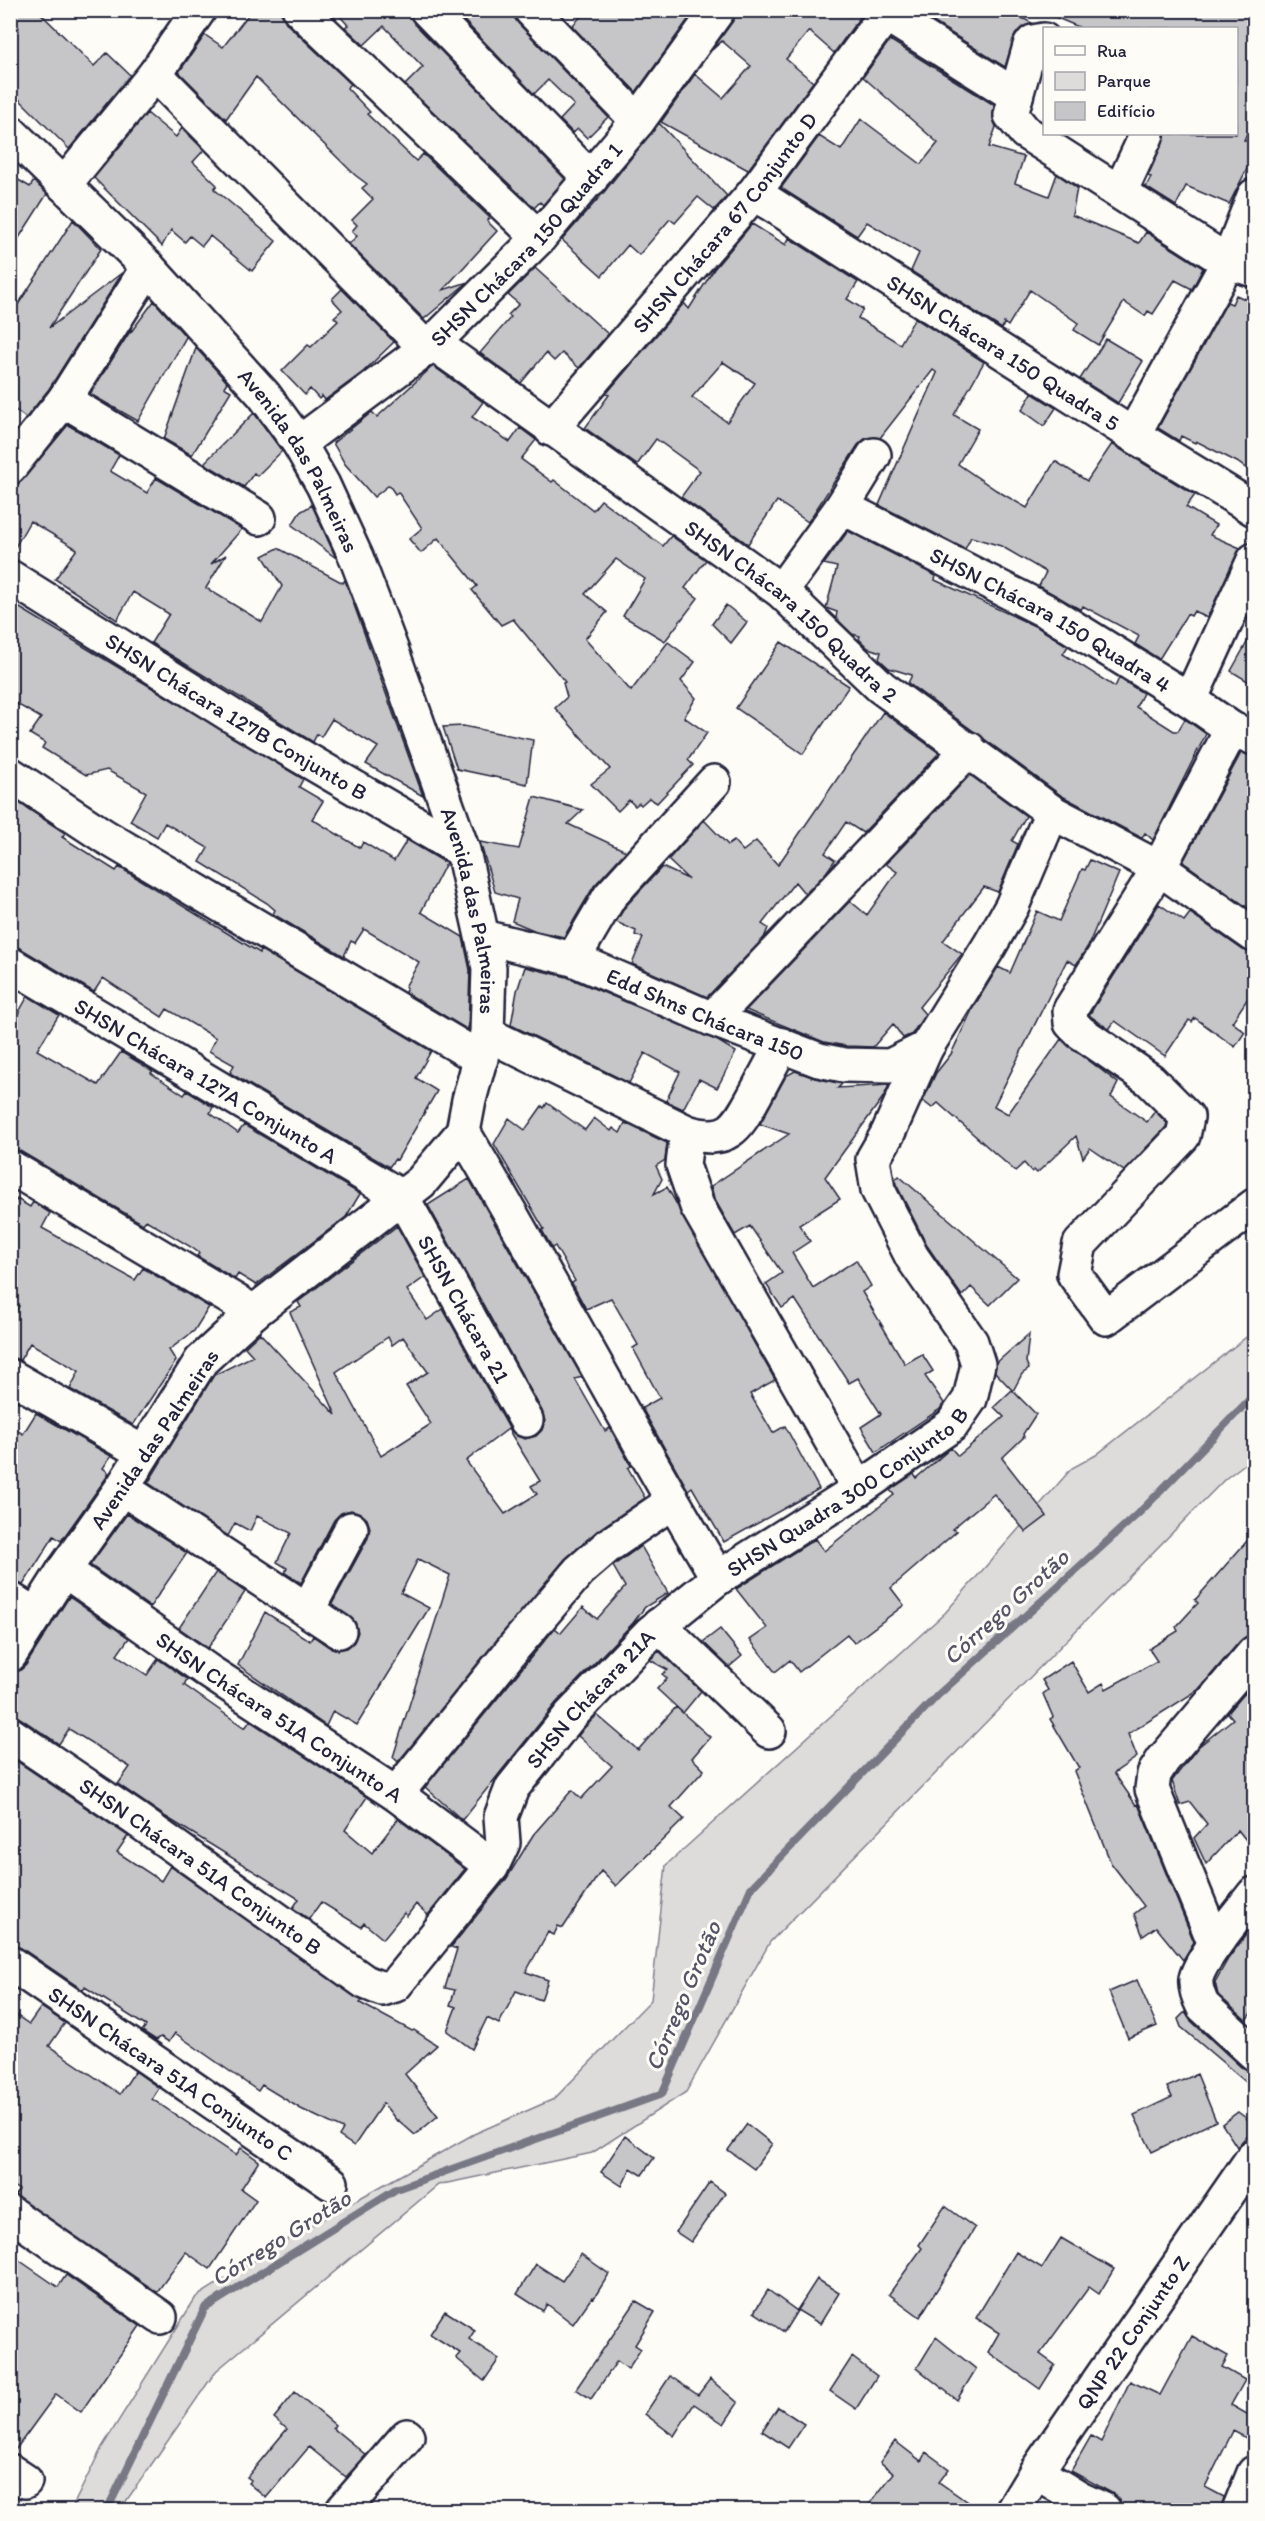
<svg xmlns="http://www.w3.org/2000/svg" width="1265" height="2521" viewBox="0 0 1265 2521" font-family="Itim,sans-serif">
	<rect width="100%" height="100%" fill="#fdfcf7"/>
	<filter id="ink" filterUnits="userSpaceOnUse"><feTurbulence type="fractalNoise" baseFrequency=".0167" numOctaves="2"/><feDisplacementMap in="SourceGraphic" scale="12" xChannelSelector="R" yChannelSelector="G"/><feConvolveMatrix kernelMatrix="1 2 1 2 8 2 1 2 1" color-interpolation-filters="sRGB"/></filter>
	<g filter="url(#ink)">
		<!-- green -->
		<path fill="#dddcdb" stroke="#807f8b" stroke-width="1.5" d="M1254 1331V1457L1225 1479 770 1942 686 2092 592 2153 438 2185 216 2371 120 2510H71L102 2447 196 2297 296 2234 474 2134 554 2099 651 2000 666 1865 945 1613 1072 1468 1096 1455Z"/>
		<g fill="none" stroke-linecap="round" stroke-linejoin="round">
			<!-- stream -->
			<path stroke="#787885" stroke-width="8" d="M107 2510 205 2308 396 2189 662 2094 751 1888 938 1695 1143 1509 1254 1395"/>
		</g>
		<!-- building -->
		<path fill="#c6c6c8" stroke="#22223b" stroke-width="1.5" fill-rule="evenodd" d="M10 10H37L94 66 107 53 130 75 69 149 10 90V36L19 28 10 19Z
			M252 10H279L287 24 351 84 347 88 370 112 367 114 416 161 423 154 490 218 487 221 497 231 443 290 468 282 424 319 349 244 357 236 352 231 357 225 352 220 373 199 362 188 367 184 355 175 256 77 226 119 179 72 205 35 223 47Z
			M334 10H409L414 23 565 179 543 205 540 202 534 208 405 85 423 67 384 26 364 45 345 27 348 25Z
			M454 10H513L518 23 608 117 587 138 578 129 573 133 560 120 574 105 548 80 534 94Z
			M587 10H695L636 92 572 26Z
			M736 10H865L834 53 809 31 786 59 813 82 748 170 661 122 695 74 723 98 751 66 722 41 712 50 733 21Z
			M931 10H1006L1032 23 1019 30 1015 35 1005 67 927 18Z
			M1038 10H1254V117L1244 140 1254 144V155L1229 204 1186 186 1176 206 1146 187 1151 177 1148 176 1166 134H1236V28H1081Z
			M890 40 994 105 993 118 996 127 989 147 1024 157 1015 183 1049 196 1057 174 1077 188 1072 215 1139 243 1146 232 1203 268 1192 289 1175 280 1153 314 1148 311 1145 316 1124 302 1098 345 1074 330 1078 323 1030 290 1008 326 1004 323 1002 329 911 271 919 253 867 222 857 236 781 188 819 136 841 150 861 119 921 164 938 143 863 77Z
			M147 113 176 137 182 128 204 150 193 162 217 185 214 189 276 241 252 271 210 236 202 246 190 236 185 242 171 230 162 246 94 178Z
			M659 123 727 196 714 210 698 197 675 223 670 219 639 255 628 245 602 276 562 240 604 192Z
			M10 175 30 187 34 181 47 194 10 252Z
			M73 220 101 249 49 328 123 272 49 389 26 418 10 406V317Z
			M752 224 786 245 789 238 858 282 847 299 863 309 858 318 900 344 915 318 984 362 954 415 978 429 958 464 996 490 1027 508 1055 461 1087 481 1112 444 1195 495 1186 507 1216 525 1210 535 1240 548 1207 618 1194 611 1191 616 1187 614 1159 659 1135 644 1139 636 1083 606 1081 610 1039 586 1046 572 1001 546 971 537 965 549 879 505 937 373 933 370 880 438H866L858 445 808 522 777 501 748 544 681 497 700 471 656 439 637 465 585 428 609 395 606 394 684 303 689 309 714 269ZM723 362 755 383 727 422 692 397Z
			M535 268 608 334 579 368 562 353 554 361 546 353 521 383 480 353 511 317 508 315 519 304 508 295Z
			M342 289 394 342 363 372 325 400 322 396 319 399 310 389 305 395 282 371 308 345 311 347 338 321 334 317 342 310 332 299Z
			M1236 295 1254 303V474L1237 462 1196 441 1195 443 1181 436 1179 441 1158 428 1227 302 1232 304Z
			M154 301 186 337 138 421 90 394 131 330V332Z
			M1106 339 1143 361 1118 403 1080 379Z
			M196 348 227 382 224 387 231 391 192 455 164 439Z
			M433 366 483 402 472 417 510 442 520 428 536 440 521 459 552 482 554 480 593 510 601 500 663 546 671 536 706 560 685 588 698 598 665 641 623 616 645 579 616 559 585 594 607 612 585 639 631 691 668 642 695 662 681 681 696 698 684 717 707 733 688 760 693 765 657 803 649 798 641 805 639 803 635 806 629 800 618 811 591 784 610 769 555 708 567 697 563 683 565 682 513 619 501 625 472 590 477 586 438 538 421 553 409 539 422 528 398 492 395 494 389 485 374 497 345 464 333 443 372 412 377 417Z
			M1032 393 1056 408 1044 426 1022 410Z
			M254 413 282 451 257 476 254 473 244 487 204 463Z
			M68 425 119 455 110 471 147 493 156 478 242 529 211 564 226 555 206 588 262 622 282 586 263 556 278 548 343 583 345 580 423 796 366 764 378 747 332 719 321 737 317 734 313 742 151 643 169 614 133 592 117 620 55 579 77 549 30 521 10 556V494Z
			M312 505 336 558 292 525 300 512Z
			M848 531 936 576 935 580 1039 628 1068 646 1063 654 1115 687 1119 678 1143 693 1136 707 1174 731H1178L1185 719 1206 734 1153 840 1145 833 1142 838 1062 796 908 683 912 675 889 668 879 659 881 652 868 648 859 639 860 636 852 634 836 618 837 612 826 608 837 567 824 564Z
			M10 602 303 779 299 787 323 801 312 819 360 848 363 842 394 861 407 840 446 863 421 912 463 937 470 970 468 1030 405 992 407 988 405 987 419 962 364 929 355 943 351 941 344 956 273 914 275 910 267 903 200 862 208 848 165 823 157 837 130 821 146 792 107 770 86 775 42 748 45 743 30 734 41 718 10 700Z
			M726 605 747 622 731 643 712 624Z
			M1254 630V685L1231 671Z
			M781 642 849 686 803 754 736 708Z
			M883 712 939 753 863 833 846 822 825 853 835 860 825 874 805 894 795 882 762 924 768 928 764 938 707 997 632 964 643 938 635 935 636 931 616 922 625 907 662 867 688 879 668 860 704 820 728 845 734 841 743 851 756 841 778 865Z
			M463 726 533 740 527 784 457 769 443 727Z
			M1241 753 1254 756V912L1183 862Z
			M970 775 1026 816 1012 841 1018 844 998 892 984 887 943 941 962 954 919 1007 925 1014 912 1034 903 1038 893 1024 873 1047 846 1046 824 1042 746 1010 850 901 867 915 897 872 886 864Z
			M10 797 65 833 62 837 116 871 119 867 260 953 261 950 431 1051 416 1078 437 1091 397 1160 395 1159 389 1167 230 1073 234 1065 209 1051 216 1038 167 1009 162 1017 103 978 94 992 20 948 10 945Z
			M534 797 583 810 568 824 626 851 594 886 564 937 536 931 512 921 518 899 495 892 480 842 519 849Z
			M1090 860 1119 873 1088 946 1076 965 1067 960 994 1106 1008 1114 1061 1039 1118 1083 1111 1097 1147 1122 1155 1111 1167 1123 1166 1127 1124 1171 1090 1148 1083 1158 1076 1136 1037 1173 1034 1170 1032 1172 1024 1163 1015 1171 938 1103 932 1108 923 1101 936 1073 951 1054 973 1008 998 967 1010 973 1037 911 1059 921 1082 869 1085 870Z
			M1159 904 1184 921 1190 913 1243 950 1254 953V989L1232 1022 1245 1032 1235 1047 1195 1018 1192 1022 1189 1020 1165 1056 1115 1021 1109 1029 1089 1015Z
			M525 967 567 977 718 1041 736 1052 717 1088 699 1079 683 1109 666 1101 680 1072 645 1053 629 1083 511 1025 517 991Z
			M28 996 59 1015 37 1050 98 1085 121 1052 153 1071 151 1073 184 1095 187 1091 213 1107 210 1113 238 1133 244 1125 360 1194 346 1217 256 1285 238 1274 235 1279 197 1256 199 1253 191 1247 146 1220 143 1224 20 1151 10 1148V1028Z
			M795 1071 815 1078 842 1084 838 1088 889 1085 884 1096 825 1177 840 1199 799 1225 810 1241 792 1253 813 1288 856 1260 871 1286 862 1292 905 1364 922 1354 933 1371 925 1376 944 1403 940 1409 876 1452 861 1427 881 1414 858 1378 849 1383 795 1299 782 1308 766 1284 782 1273 750 1226 735 1235 714 1198 711 1186 789 1134 760 1124 786 1076Z
			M547 1103 585 1130 594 1118 611 1131 613 1128 620 1133 625 1123 667 1143 665 1160 656 1166 662 1179 654 1194 667 1187 775 1380 750 1394 773 1433 785 1426 819 1489 724 1542 692 1487 688 1490 642 1408 660 1398 633 1348 638 1345 611 1298 586 1309 572 1283 575 1281 555 1246 552 1248 542 1230 544 1229 494 1144 509 1118 525 1130 542 1106 544 1108Z
			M899 1176 1017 1278 990 1305 971 1287 962 1296 928 1247 896 1184 895 1180Z
			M469 1179 582 1377 575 1379 605 1431 610 1428 631 1466 628 1468 645 1498 598 1530 565 1559 398 1762 393 1757 450 1575 418 1559 401 1593 429 1608 357 1725 333 1711 326 1726 238 1665 265 1612 310 1641 313 1636 329 1647 338 1650 347 1648 354 1642 358 1632 355 1622 332 1604 368 1538 370 1528 367 1519 360 1513 351 1510 341 1513 334 1520 301 1583 285 1573 287 1568 277 1562 291 1533 257 1516 250 1531 235 1523 228 1536 148 1483 214 1375 253 1356 245 1347 260 1333 336 1415 290 1312 301 1307 298 1302 397 1226 425 1277 407 1290 427 1320 443 1309 510 1430 517 1436 525 1439 536 1436 542 1430 545 1421 542 1411 428 1205ZM388 1337 392 1345 403 1337 428 1372 406 1386 431 1424 381 1456 336 1372ZM508 1429 540 1481 531 1486 537 1494 505 1514 466 1461Z
			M17 1199 30 1207 33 1202 50 1213 42 1228 90 1255 135 1280 143 1268 209 1307 194 1331 169 1350 176 1361 133 1425 70 1389 79 1371 30 1343 20 1360 10 1357V1320L19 1306 10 1301V1209Z
			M1029 1334 1026 1362 1029 1369 1022 1374 1013 1391 1036 1414 1023 1434 1024 1437 1002 1458 1047 1516 1026 1532 994 1494 952 1529 957 1531 891 1588 904 1605 854 1643 847 1634 799 1672 790 1660 775 1672 750 1640 767 1628 736 1589 815 1539 824 1551 894 1495 890 1490 914 1474 916 1478 951 1448 958 1456 1004 1417 994 1407 1012 1390 995 1372 996 1363Z
			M36 1413 111 1456 103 1468 109 1473 106 1478 61 1541 54 1536 23 1585 10 1580V1426L23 1434Z
			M127 1514 187 1553 150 1607 90 1565Z
			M1254 1533V1635L1247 1636 1240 1641 1198 1690 1128 1734 1137 1757 1114 1773 1136 1805 1138 1804 1194 1942 1183 1960 1156 1927 1143 1936 1134 1914 1144 1906 1111 1863 1074 1771 1079 1768 1050 1719 1053 1717 1043 1694 1048 1690 1042 1680 1071 1661 1089 1692 1103 1683 1106 1689 1157 1661 1149 1649 1178 1631 1176 1627 1198 1603 1195 1600Z
			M641 1546 668 1593 645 1607 633 1623 556 1703 462 1820 425 1787 555 1628 561 1633 583 1607 597 1619 625 1587 613 1566Z
			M216 1572 245 1592 208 1648 179 1628Z
			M69 1597 129 1638 117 1655 147 1675 158 1659 187 1679 184 1685 245 1728 250 1721 367 1797 345 1830 372 1853 398 1819 465 1869 428 1915 416 1904 407 1916 404 1913 383 1939 364 1923 361 1927 321 1902 309 1919 293 1908 299 1899 166 1817 118 1784 130 1767 69 1729 59 1744 20 1718 10 1715V1674L19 1671 26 1665Z
			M720 1629 742 1656 729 1667 703 1642Z
			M659 1651 701 1691 683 1713 657 1689 667 1678 662 1674 668 1670 650 1660Z
			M1245 1693 1254 1706V1850L1238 1830 1206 1864 1194 1838 1207 1824 1190 1802 1180 1805 1172 1781 1198 1747 1233 1719 1228 1713Z
			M676 1707 710 1737 692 1758 704 1770 671 1807 684 1819 616 1886 601 1871 563 1928 558 1926 554 1935 548 1932 526 1972 548 1980 541 2000 516 1991 499 2024 487 2018 472 2049 447 2031 456 2007 450 2005 455 1990 445 1988 457 1949 451 1947 507 1878 533 1835 572 1790 581 1799 612 1766 578 1736 584 1728 597 1715 638 1750Z
			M15 1760 128 1836 117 1852 161 1881 170 1866 362 2001 360 2003 412 2031 414 2030 437 2045 405 2074 438 2116 415 2135 398 2120 397 2121 383 2103 354 2146 339 2136 343 2129 301 2109 262 2085 258 2091 175 2033 169 2042 161 2037 156 2040 142 2031 146 2026 85 1987 83 1990 21 1948 10 1944V1767Z
			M1254 1924V2009L1246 2020 1218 1995 1215 1982 1228 1959Z
			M1137 1980 1157 2026 1128 2038 1109 1992Z
			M41 2007 65 2023 49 2046 120 2094 135 2071 159 2088 152 2099 236 2155 241 2148 259 2161 241 2189 256 2200 210 2269 186 2252 157 2292 15 2195 19 2190 10 2184V2011L29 2024Z
			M1185 2012 1190 2020 1241 2067 1254 2071V2089L1181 2027 1178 2019Z
			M1197 2074 1216 2121 1152 2152 1134 2115 1172 2097 1167 2087Z
			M1238 2112 1254 2124V2128L1237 2147 1222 2124Z
			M747 2124 772 2144 754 2169 728 2150Z
			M625 2136 654 2158 642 2175 631 2168 622 2186 601 2172Z
			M710 2182 725 2193 691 2242 676 2232Z
			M945 2206 975 2228 920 2317 889 2294 922 2248 919 2245Z
			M1061 2238 1114 2269 1099 2294 1089 2287 1040 2354 1055 2365 1040 2389 988 2352 999 2333 976 2318 1016 2252 1042 2268Z
			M10 2254 58 2287 66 2275 140 2326 81 2412 56 2394 13 2453 10 2452Z
			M581 2254 609 2274 594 2298 592 2297 573 2324 547 2304 543 2311 517 2294 536 2264 562 2281Z
			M817 2279 839 2293 820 2324 797 2310Z
			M768 2290 797 2311 784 2332 754 2312Z
			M636 2301 655 2312 635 2345 641 2349 628 2369 617 2361 591 2399 576 2389Z
			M445 2311 475 2330 469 2339 499 2359 484 2381 456 2358 460 2353 430 2334Z
			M1192 2336 1228 2356 1222 2367 1245 2380 1231 2405 1254 2418V2442L1233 2431 1205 2487 1224 2497 1221 2511H1122L1120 2500 1112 2493 1071 2471 1091 2436 1101 2442 1130 2381 1160 2395Z
			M936 2337 976 2369 957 2400 917 2368Z
			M852 2357 877 2376 856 2409 830 2391Z
			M670 2376 698 2395 710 2379 738 2403 724 2424 694 2404 674 2436 645 2414Z
			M295 2392 335 2425 333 2428 366 2455 346 2477 309 2447 266 2498 248 2483 251 2480 247 2477 287 2429 274 2418Z
			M778 2407 804 2424 788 2448 762 2431Z
			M895 2441 921 2461 926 2452 949 2469 939 2482 980 2511H864L894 2473 880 2462Z"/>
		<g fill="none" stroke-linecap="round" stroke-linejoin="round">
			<!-- minor casing -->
			<g stroke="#22223b" stroke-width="38">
				<g id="minor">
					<path d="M300 10 539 238"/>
					<path d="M427 10 591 179"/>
					<path d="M531 10 638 121"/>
					<path d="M887 15 1016 96 1011 115 1025 132 1228 262 1254 270"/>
					<path d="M155 74 426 348"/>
					<path d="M1016 96 1030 46 1033 42 1044 40"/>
					<path id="s1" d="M10 132 148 267 264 395 299 443 323 485 356 557 393 654 463 851 489 968 487 1034 469 1100 463 1132 421 1182 254 1312 201 1361 122 1488 64 1570 10 1655"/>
					<path d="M64 185 155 74 199 10"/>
					<path d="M1120 192 1147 134"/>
					<path id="s2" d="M754 193 1133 435 1254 509"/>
					<path id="s3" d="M433 343 781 591 881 687 1052 812 1159 868 1254 935"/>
					<path d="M64 400 259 518"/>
					<path id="s4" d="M551 429 754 193 889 10"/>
					<path d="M1133 435 1228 262 1254 196"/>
					<path id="s5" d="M299 443 433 343 539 238 638 121 718 10"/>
					<path d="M10 467 64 400 148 267"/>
					<path id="s6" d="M842 507 1048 612 1190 700 1232 729 1254 738"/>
					<path id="s7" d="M10 577 237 719 463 851"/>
					<path d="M781 591 842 507 874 455"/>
					<path d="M1190 700 1254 560"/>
					<path d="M1232 729 1159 868 1070 1010 1071 1023 1080 1032 1150 1080 1187 1117 1183 1136 1080 1244 1074 1274 1106 1318 1254 1206"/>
					<path d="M10 774 104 836 481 1059"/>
					<path id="s8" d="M483 937 573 959 712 1019 819 1060 844 1065 890 1066 926 1048"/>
					<path d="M573 959 610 896 714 782"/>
					<path id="s9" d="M10 964 402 1197 526 1420"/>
					<path d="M712 1019 969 749"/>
					<path d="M487 1034 687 1132C729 1144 737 1128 755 1095 764 1078 773 1061 782 1045"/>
					<path d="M463 1132C551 1279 630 1431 718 1578"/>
					<path d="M687 1132 683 1165 697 1206 859 1489"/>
					<path d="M10 1167 254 1312"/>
					<path d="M10 1376 142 1452"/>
					<path d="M122 1488 339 1631"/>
					<path id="s10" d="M64 1570 208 1671 396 1794 492 1866"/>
					<path d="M10 1599 36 1615"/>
					<path d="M308 1609 351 1529"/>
					<path d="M659 1625 769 1731"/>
					<path id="s11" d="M10 1734 136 1819 365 1982 382 1989 395 1985 492 1866 503 1843 501 1817 512 1788 570 1716 651 1632 718 1578 859 1489 952 1425 970 1399 978 1364 971 1342 912 1257 878 1190 873 1159 888 1133 926 1048 990 945 1012 906 1052 812"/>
					<path d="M396 1794 516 1645 579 1571 609 1545 672 1502"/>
					<path d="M1254 1894C1241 1911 1199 1960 1196 1979 1195 1988 1199 1998 1203 2006L1254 2053"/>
					<path d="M1215 1944 1152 1789 1154 1774 1163 1760 1254 1653"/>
					<path id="s12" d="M10 1963 331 2183"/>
					<path d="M10 2213 160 2317"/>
					<path d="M10 2471 25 2481"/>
					<path d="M1036 2472 1080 2499 1104 2510"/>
					<path d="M343 2510 407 2436"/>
					<path id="s13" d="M1013 2510 1036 2472 1254 2156"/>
					<path d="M1239 2510 1254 2473"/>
				</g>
			</g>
			<!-- minor -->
			<use href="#minor" stroke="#fdfcf7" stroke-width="33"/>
		</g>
	</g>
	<g text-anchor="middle" stroke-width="6" stroke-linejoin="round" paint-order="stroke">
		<!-- street labels -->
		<g font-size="22" fill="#22223b" stroke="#fdfcf7">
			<text dy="8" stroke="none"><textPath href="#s4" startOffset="270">SHSN Chácara 67 Conjunto D</textPath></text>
			<text dy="8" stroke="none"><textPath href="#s5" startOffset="303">SHSN Chácara 150 Quadra 1</textPath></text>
			<text dy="8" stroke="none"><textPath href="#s2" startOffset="296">SHSN Chácara 150 Quadra 5</textPath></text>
			<text dy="8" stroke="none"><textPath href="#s1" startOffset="440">Avenida das Palmeiras</textPath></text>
			<text dy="8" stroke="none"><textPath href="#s3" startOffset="448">SHSN Chácara 150 Quadra 2</textPath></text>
			<text dy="8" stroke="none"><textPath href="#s6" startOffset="237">SHSN Chácara 150 Quadra 4</textPath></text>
			<text dy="8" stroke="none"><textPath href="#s7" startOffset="266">SHSN Chácara 127B Conjunto B</textPath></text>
			<text dy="8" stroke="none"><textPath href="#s1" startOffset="926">Avenida das Palmeiras</textPath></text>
			<text dy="8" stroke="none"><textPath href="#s8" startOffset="236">Edd Shns Chácara 150</textPath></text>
			<text dy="8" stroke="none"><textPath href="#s9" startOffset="228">SHSN Chácara 127A Conjunto A</textPath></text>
			<text dy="8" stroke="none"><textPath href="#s9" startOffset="584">SHSN Chácara 21</textPath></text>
			<text transform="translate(154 1439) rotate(-56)" y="8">Avenida das Palmeiras</text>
			<text dy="8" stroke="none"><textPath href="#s11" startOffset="1152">SHSN Quadra 300 Conjunto B</textPath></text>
			<text dy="8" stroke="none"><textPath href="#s11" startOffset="820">SHSN Chácara 21A</textPath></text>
			<text dy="8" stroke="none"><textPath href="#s10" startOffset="261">SHSN Chácara 51A Conjunto A</textPath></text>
			<text dy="8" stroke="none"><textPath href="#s11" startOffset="232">SHSN Chácara 51A Conjunto B</textPath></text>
			<text dy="8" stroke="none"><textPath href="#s12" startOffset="195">SHSN Chácara 51A Conjunto C</textPath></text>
			<text dy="8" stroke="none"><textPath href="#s13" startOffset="214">QNP 22 Conjunto Z</textPath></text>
		</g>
		<!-- water labels -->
		<g font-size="24" font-style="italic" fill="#545466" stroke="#fdfcf7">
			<text transform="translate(1006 1607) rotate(-42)" y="8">Córrego Grotão</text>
			<text transform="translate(683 1996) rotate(-67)" y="8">Córrego Grotão</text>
			<text transform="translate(281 2238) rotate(-32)" y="8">Córrego Grotão</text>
		</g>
	</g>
	<!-- margin -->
	<rect width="1265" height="2521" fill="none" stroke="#fdfcf7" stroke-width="36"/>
	<rect x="18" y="18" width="1229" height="2485" fill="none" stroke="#22223b" stroke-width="2" filter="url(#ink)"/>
	<!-- legend -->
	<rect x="1043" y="27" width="195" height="108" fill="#fdfcf7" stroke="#a5a5ac" stroke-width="1.5"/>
	<rect x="1055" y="46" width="30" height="9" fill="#fdfcf7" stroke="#a5a5ac" stroke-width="1.5"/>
	<text x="1097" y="57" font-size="18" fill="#22223b">Rua</text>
	<rect x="1055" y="72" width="30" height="18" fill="#dddcdb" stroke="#a5a5ac" stroke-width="1.5"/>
	<text x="1097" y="87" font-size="18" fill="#22223b">Parque</text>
	<rect x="1055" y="102" width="30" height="18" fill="#c6c6c8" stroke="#a5a5ac" stroke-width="1.5"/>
	<text x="1097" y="117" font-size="18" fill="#22223b">Edifício</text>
</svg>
